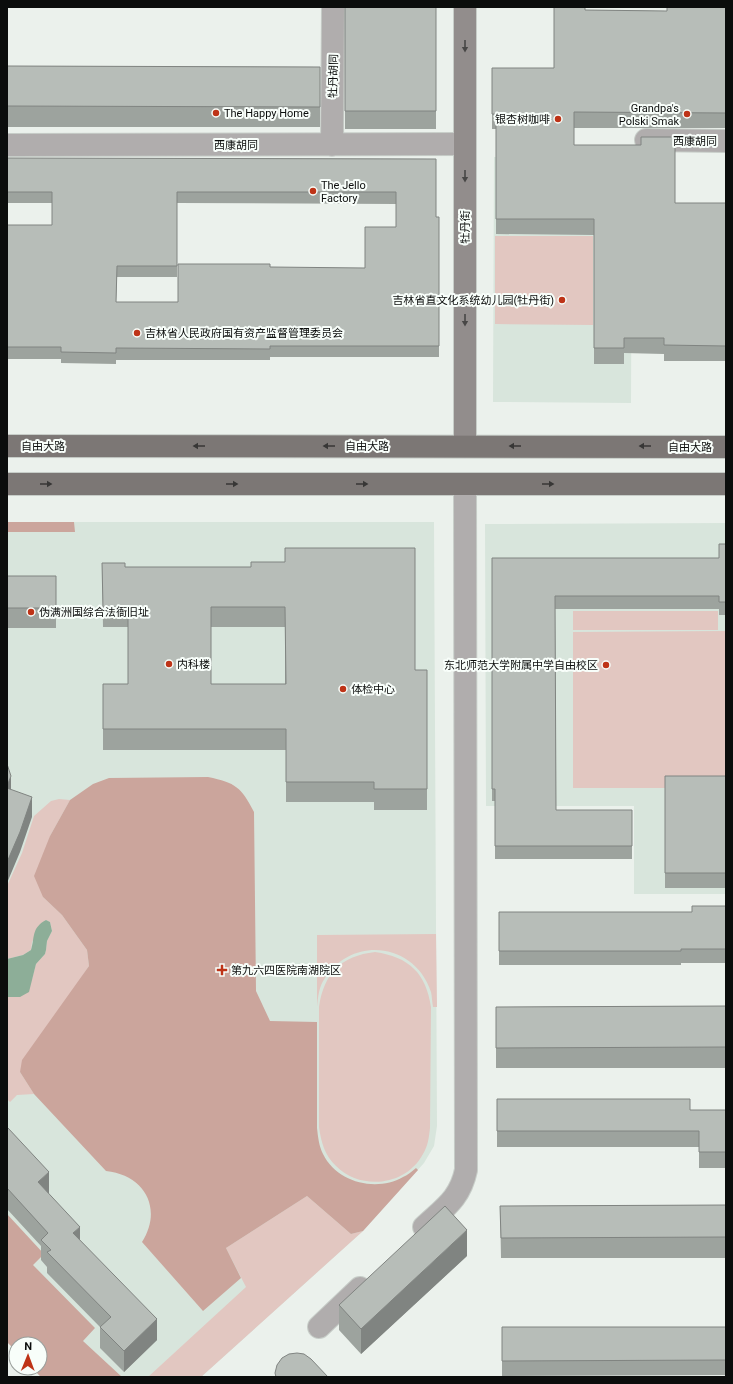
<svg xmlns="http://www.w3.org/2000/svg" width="733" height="1384" viewBox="0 0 733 1384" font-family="Roboto,'Noto Sans SC',sans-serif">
	<rect width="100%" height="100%" fill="#ebf1ec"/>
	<!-- built -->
	<path fill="#d8e5dc" d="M494 157 632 158 631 403 493 402Z
		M7 522H434L437 1126 434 1146 424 1163 363 1231 201 1377H41L32 1368H40V1344H16V1351L7 1342Z
		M726 523V894H634V806H486L485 524Z"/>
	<!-- green -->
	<path fill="#e2c7c1" d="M495 236H593V325L495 324Z
		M573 611H718V630H573Z
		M726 631V788H573V632Z
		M59 799 70 800 50 836 43 897 62 915 87 950 89 966 20 1072 34 1094 17 1095 10 1102 7 1099V997H13L32 979 36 964 45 954 46 950 47 941 52 931 50 922 46 920 32 942 31 950 23 955 7 959V886L22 853 34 816 51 801Z
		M436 934 437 1007H433C432 1002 432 996 431 992 415 943 353 935 325 978 319 986 318 997 317 1007V935Z
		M375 952C409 957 426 973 431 1007L430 1128C429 1137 428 1146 423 1154 406 1186 361 1191 336 1166 325 1156 321 1142 319 1127V1007C324 973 341 956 375 952Z
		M307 1196 351 1234 363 1231 201 1377H148L246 1287 226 1248Z"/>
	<!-- forest -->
	<path fill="#cba59c" d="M7 522H74L75 532H7Z
		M208 777C236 783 241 787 254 812L256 991 270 1021 317 1022V1128C318 1137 319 1146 323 1154 337 1183 377 1192 403 1177 408 1175 412 1171 416 1168L418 1170 363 1231 351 1234 307 1196 226 1248 241 1278 203 1311 142 1242C163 1209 145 1175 106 1171L34 1094 20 1072 22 1060 89 966 87 950 62 915 43 897 34 876 50 836 70 800 93 784 109 778Z
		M7 1214 44 1254 33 1265 95 1328 83 1341 122 1377H41L32 1368H40V1344H16V1351L7 1342Z"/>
	<!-- water -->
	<path fill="#8dae98" d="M46 920 50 922 52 931 47 941 46 950 45 954 36 964 29 992 20 997H7V959L23 955 31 950C35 938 31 928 46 920Z"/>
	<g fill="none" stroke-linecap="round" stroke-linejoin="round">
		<!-- street casing -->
		<g stroke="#c7cdc8" stroke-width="24">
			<path id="street" d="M646 140 726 141
				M7 145 465 144
				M332 145 333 7
				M424 1227C444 1208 460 1199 466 1170L465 484
				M319 1327 360 1288"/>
		</g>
		<!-- secondary casing -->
		<g stroke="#c7cdc8" stroke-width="24">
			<path id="secondary" d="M465 446V7"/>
		</g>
		<!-- primary casing -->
		<g stroke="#c7cdc8" stroke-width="24">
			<path id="primary" d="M7 446 726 447
				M7 484H726"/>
		</g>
		<!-- street -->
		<use href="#street" stroke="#b0adad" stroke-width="22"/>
		<!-- secondary -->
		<use href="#secondary" stroke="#928d8c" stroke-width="22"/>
		<!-- primary -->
		<use href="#primary" stroke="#7c7775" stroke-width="22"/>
	</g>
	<!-- wall -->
	<path fill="#9da39e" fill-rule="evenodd" d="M345 7H436V129H345Z
		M726 7V128H574V145L675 203H726V361H664V354L624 353V364H594V235L496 234V129H492V68H554L585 10 667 11Z
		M7 66 320 67V127H7Z
		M7 158 436 159V217H439V357H270V360H116V364L61 363V359H7V225H52V203H7ZM177 203 396 204V227L365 268 178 302H116L117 277H177Z
		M726 544V615H719V609H555L556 810H632V859H495V801H492V558H719Z
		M102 563 125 567H251L415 670H427V810H374V802H286V750H103V684H128V627H103ZM211 627H285V684H211Z
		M7 576H56V628H7Z
		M665 776H726V888H665Z
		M726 906V963H681V965H499V912H692Z
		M726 1006V1068H496V1007Z
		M497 1099 690 1110H726V1168H699V1147H497Z
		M7 1129 49 1193H48L80 1240 157 1340 124 1372 100 1348V1327L47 1273V1267L41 1260V1246L7 1209Z
		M726 1205V1258H501L500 1206Z
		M467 1256 361 1354 339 1330V1305Z
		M502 1327H726V1375L502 1376Z"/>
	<!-- shaded-wall -->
	<path fill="#808481" d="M11 776V796L7 806V786Z
		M32 797V817L20 852 7 883V862Z
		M49 1172V1193L38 1202V1182Z
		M80 1227V1247L73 1233Z
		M467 1230V1256L361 1354V1329Z
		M157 1319V1340L124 1372V1351Z"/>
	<!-- building -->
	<path fill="#b7bdb8" stroke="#808481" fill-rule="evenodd" d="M345 7H436V111H345Z
		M554 7H585V10L667 11V7H726V113L574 112V145H641V137H675V203H726V346L664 345V338H624V348H594V219H496V114H492V68H554Z
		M7 66 320 67V107L7 106Z
		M7 158 436 159V217H439V346H270V349L116 348V353L61 352V347H7V225H52V192H7ZM177 192H396V227H365V268L270 267V264H178V302H116L117 266H177Z
		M719 544H726V602H719V596H555L556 810H632V846H495V789H492V558H719Z
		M285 548H415V670H427V789H374V782H286V729H103V684H128V607H103L102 563H125V567H251V562H285ZM211 607H285L286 684H211Z
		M7 576H56V608H7Z
		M7 764 11 776 7 786Z
		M665 776H726V873H665Z
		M7 788 32 797 20 832 7 862Z
		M692 906H726V949H681V951H499V912H692Z
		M726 1006V1047L496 1048V1007Z
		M497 1099H690V1110H726V1152H699V1131H497Z
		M8 1128 49 1172 38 1182 80 1227 73 1233 157 1319 124 1351 100 1327 111 1317 47 1252 51 1250 41 1240 48 1233 7 1188V1129Z
		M726 1205V1237L501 1238 500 1206Z
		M445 1206 467 1230 361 1329 339 1305Z
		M502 1327H726V1360L502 1361Z
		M297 1353 304 1354 311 1359 328 1377H276L275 1373 277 1365 282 1358 289 1354Z"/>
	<!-- one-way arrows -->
	<defs><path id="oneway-solid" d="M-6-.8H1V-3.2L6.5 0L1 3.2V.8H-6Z"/></defs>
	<g fill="#484746">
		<use href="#oneway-solid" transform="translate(465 46) rotate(90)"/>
		<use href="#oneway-solid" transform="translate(465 176) rotate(90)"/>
		<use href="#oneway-solid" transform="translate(465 320) rotate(90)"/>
	</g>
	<g fill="#383736">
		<use href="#oneway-solid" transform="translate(199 446) rotate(-180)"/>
		<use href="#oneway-solid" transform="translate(329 446) rotate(-180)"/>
		<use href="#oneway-solid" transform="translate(515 446) rotate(-180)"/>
		<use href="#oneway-solid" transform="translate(645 446) rotate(-180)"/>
		<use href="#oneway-solid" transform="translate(46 484)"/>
		<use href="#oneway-solid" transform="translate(232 484)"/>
		<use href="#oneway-solid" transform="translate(362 484)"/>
		<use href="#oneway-solid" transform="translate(548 484)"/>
	</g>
	<!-- markers -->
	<g fill="#be3317" stroke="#f8fefa" stroke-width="1.5">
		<circle cx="216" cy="113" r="4"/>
		<circle cx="687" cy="114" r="4"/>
		<circle cx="558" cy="119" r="4"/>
		<circle cx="313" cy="191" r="4"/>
		<circle cx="562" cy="300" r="4"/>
		<circle cx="137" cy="333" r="4"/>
		<circle cx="31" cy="612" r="4"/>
		<circle cx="169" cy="664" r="4"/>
		<circle cx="606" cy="665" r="4"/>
		<circle cx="343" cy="689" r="4"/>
		<path d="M220 964h4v4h4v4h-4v4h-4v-4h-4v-4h4z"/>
	</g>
	<g text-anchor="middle" stroke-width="4" stroke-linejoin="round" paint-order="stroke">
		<!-- street labels -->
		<g font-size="11" fill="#0b0d0c" stroke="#f8fefa">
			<text transform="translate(333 76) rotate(-89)" y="4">牡丹胡同</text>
			<text x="695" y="145">西康胡同</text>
			<text x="236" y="149">西康胡同</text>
			<text transform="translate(465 227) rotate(-90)" y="4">牡丹街</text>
			<text x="43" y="450">自由大路</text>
			<text x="367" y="450">自由大路</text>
			<text x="690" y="451">自由大路</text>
		</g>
		<!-- poi labels -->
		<g font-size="11" fill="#0b0d0c" stroke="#f8fefa" text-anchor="start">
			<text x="679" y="112" text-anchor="end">Grandpa's<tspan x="679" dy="13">Polski Smak</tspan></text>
			<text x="224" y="117">The Happy Home</text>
			<text x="550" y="123" text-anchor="end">银杏树咖啡</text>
			<text x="321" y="189">The Jello<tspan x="321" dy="13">Factory</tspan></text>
			<text x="554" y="304" text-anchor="end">吉林省直文化系统幼儿园(牡丹街)</text>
			<text x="145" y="337">吉林省人民政府国有资产监督管理委员会</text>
			<text x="39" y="616">伪满洲国综合法衙旧址</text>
			<text x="177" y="668">内科楼</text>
			<text x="598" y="669" text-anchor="end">东北师范大学附属中学自由校区</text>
			<text x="351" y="693">体检中心</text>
			<text x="231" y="974">第九六四医院南湖院区</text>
		</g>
	</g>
	<!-- border -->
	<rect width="733" height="1384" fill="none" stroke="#0b0d0c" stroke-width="16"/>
	<!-- north arrow -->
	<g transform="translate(28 1356) rotate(1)"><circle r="19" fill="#f8fefa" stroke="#999e9b"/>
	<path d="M0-3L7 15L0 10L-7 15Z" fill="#be3317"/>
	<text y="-6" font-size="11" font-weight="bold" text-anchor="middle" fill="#0b0d0c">N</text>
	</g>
</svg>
